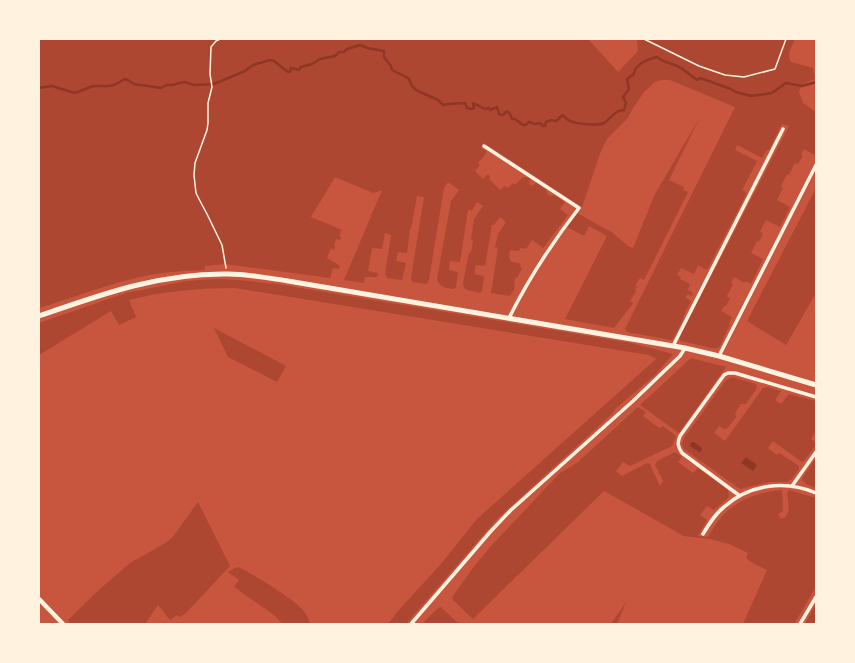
<svg xmlns="http://www.w3.org/2000/svg" width="855" height="663" viewBox="0 0 855 663" font-family="Arial,sans-serif">
	<rect width="100%" height="100%" fill="#c8553d"/>
	<!-- green -->
	<path fill="#ae4732" d="M39 39H588L618 72 638 51 637 39H795C792 47 786 54 791 62L813 68 815 79 802 84 799 92 803 103 816 112V153L815 155 804 149 801 155 803 156 798 164 795 163 789 175 787 174 781 186 783 188 777 200 790 207 780 227 766 220 760 232 763 233 759 242 757 241 751 253 763 259 751 284 746 281 745 283 734 277 731 283 733 284 727 296 730 298 726 306H724L721 311 732 317 729 323 730 324 720 346 716 349 681 341 679 338 789 126 782 124 769 150H767L762 158 737 145 735 150 757 161 742 190 747 193 707 270 698 265 694 274 681 268 677 275 681 277 680 279 690 284 688 290 693 293 692 296 687 294 686 298 691 301 683 317 684 318 673 339 671 340 627 332 625 329 735 107 670 80H661L655 82 644 92 633 108 628 118 607 139 601 151 582 207 484 143 481 148 486 151 485 155 478 163 480 165 475 171 483 179 488 174 490 177 489 179 500 190 505 186 508 188 513 183 515 185 523 177H527L530 179 529 183 531 186 537 183 546 190 547 193 550 196 554 195 565 202 560 209 568 215 543 248 532 240 526 249 520 248 519 251 510 250 509 257 510 258V261L521 264 519 266 522 268 517 278 515 277 514 290 510 296 491 293 498 248 495 247 498 234 506 222 500 217 494 225H492L485 266 476 265 474 274 484 276 482 291 480 293 467 290 464 288 463 283 469 253 471 252 473 241 471 239 474 219 483 206 477 202 472 210H468L460 262 450 261 449 270 458 272 456 287 454 289C446 288 440 288 437 279L451 201 459 190 448 182 444 188 431 267 429 280 427 284 412 282 411 278 424 197 417 196 411 229H410L407 253 398 252 396 261 406 263 402 280 387 278 385 274 391 235 385 233 382 249 372 248 368 271 378 273 377 277H365L364 283 344 280 382 190 373 193 335 177 311 217 342 230 339 236 341 237 340 240 336 239 334 246H335L334 250 331 248 327 258 340 266 339 269 333 268 330 278 225 264 205 266V270C183 271 161 272 140 277 105 285 72 298 39 308Z
		M700 117 669 180 684 187 683 190 688 192 644 280 640 278 635 286 637 287 635 290 636 291 630 301 633 303 631 306 614 328 565 319 607 236 589 226 584 236 567 227 577 213 613 233 628 246 633 248 655 194Z
		M816 188V293L786 345 747 321Z
		M217 279 238 280 277 284 631 343 673 354 655 375 615 409 612 414 498 518 406 624H388L397 612 441 564 477 519 656 359 649 355 235 288C199 288 164 291 129 300L136 317 119 325 111 311 39 355V323L126 293 186 281Z
		M214 328 286 366 277 382 228 357Z
		M691 358 726 367 679 433 640 405Z
		M732 377 756 384 757 388 746 404H741L735 413 736 417 728 428 724 429 719 426 714 433 725 441 763 388 767 387 781 391 775 400 781 404 789 394 816 401V431L811 439 816 443V445L804 461 802 462 773 441 768 448 777 455 779 453 799 466V469L792 479 786 482H769L740 489 684 449 682 444 684 438 726 380Z
		M638 407 646 412 643 416 659 428 663 426 676 436 672 446 630 466 623 462 616 471 622 476 647 463 650 464 660 486 663 481 655 465 657 461 675 452 682 457 678 462 693 473 698 468 728 490 729 497 714 510 707 506 700 515 707 520 698 536 708 537C713 529 718 520 724 514 741 498 760 492 782 490L783 511 778 514 781 519C792 516 788 503 787 493L789 490 816 498V587L794 624H743L767 570C760 566 752 564 746 558L748 553 729 544 710 539 684 536 604 491 473 619 453 600 452 597 473 568 491 546 560 473 577 463Z
		M816 458V488L808 485 802 480 803 477Z
		M198 502 230 566 185 614 179 617 177 615 170 620 158 605 145 624H71L68 620 101 588 130 563 164 544 172 538Z
		M238 567C253 574 292 598 303 610 306 614 309 619 310 624H283L274 615 234 587 239 580 228 572 235 568Z
		M626 602 617 624H611Z
		M816 604V624H805Z
		M441 607 459 624H422L437 609Z"/>
	<!-- water -->
	<path fill="#8f3625" d="M694 442 702 448 701 452H699L690 446 691 443Z
		M746 457 757 465 753 471 741 463Z"/>
	<g fill="none" stroke-linecap="round" stroke-linejoin="round">
		<!-- stream -->
		<path stroke="#8f3625" stroke-width="2.5" d="M39 88 52 86 75 93 93 86H108L114 85 125 79 128 80 134 84 161 88 167 85H172L184 82 194 85 214 84 245 71 253 65 270 60 274 61 288 72H290L291 68 299 70 301 67 312 64 320 59 335 56 339 52H344L347 49 360 45 367 48 384 51V57L391 66 392 70 406 77 409 79 412 86 416 90 438 100 443 105C451 103 456 104 465 103L467 108 472 109 474 108 473 103 485 109 489 108 490 110 497 107 499 114 503 115 507 111 510 114 512 119H515L523 125H526L529 122 535 124 540 123 543 126H545L546 122 551 120 556 121 563 115C565 117 567 120 570 121 576 124 597 126 604 123 612 118 613 111 624 110L626 103 623 97 629 89 627 79 634 74C635 64 649 59 657 57 665 63 666 62 675 65 683 68 690 75 697 80L700 78 731 89 736 92 751 96 772 93 786 83 802 86 816 82"/>
		<!-- path -->
		<path stroke="#fff3e0" stroke-width="1.5" d="M220 39 216 41 211 47 210 74 212 87 208 103V123L207 130 195 163 194 175 196 193 199 199 207 214 222 245 226 268
			M644 39 699 66 725 75 744 77 775 69 786 39"/>
		<!-- minor -->
		<path stroke="#fff3e0" stroke-width="3.5" d="M484 146 579 208C551 244 529 278 509 318
			M673 346 783 129
			M719 356 816 165
			M792 486 816 452
			M740 496 682 453C678 447 677 443 680 436L724 375 728 373H735L816 397
			M703 534C709 524 715 514 724 507 749 484 785 480 816 493
			M411 624 491 531 511 510 633 401 680 356 685 348
			M800 624 816 597"/>
		<!-- tertiary -->
		<path stroke="#fff3e0" stroke-width="4.5" d="M39 599 63 624"/>
		<!-- secondary -->
		<path stroke="#fff3e0" stroke-width="5" d="M39 316C102 294 160 273 228 274 248 274 268 278 288 281L685 348 719 356 816 385"/>
	</g>
	<!-- border -->
	<rect width="855" height="663" fill="none" stroke="#fff3e0" stroke-width="80"/>
</svg>
